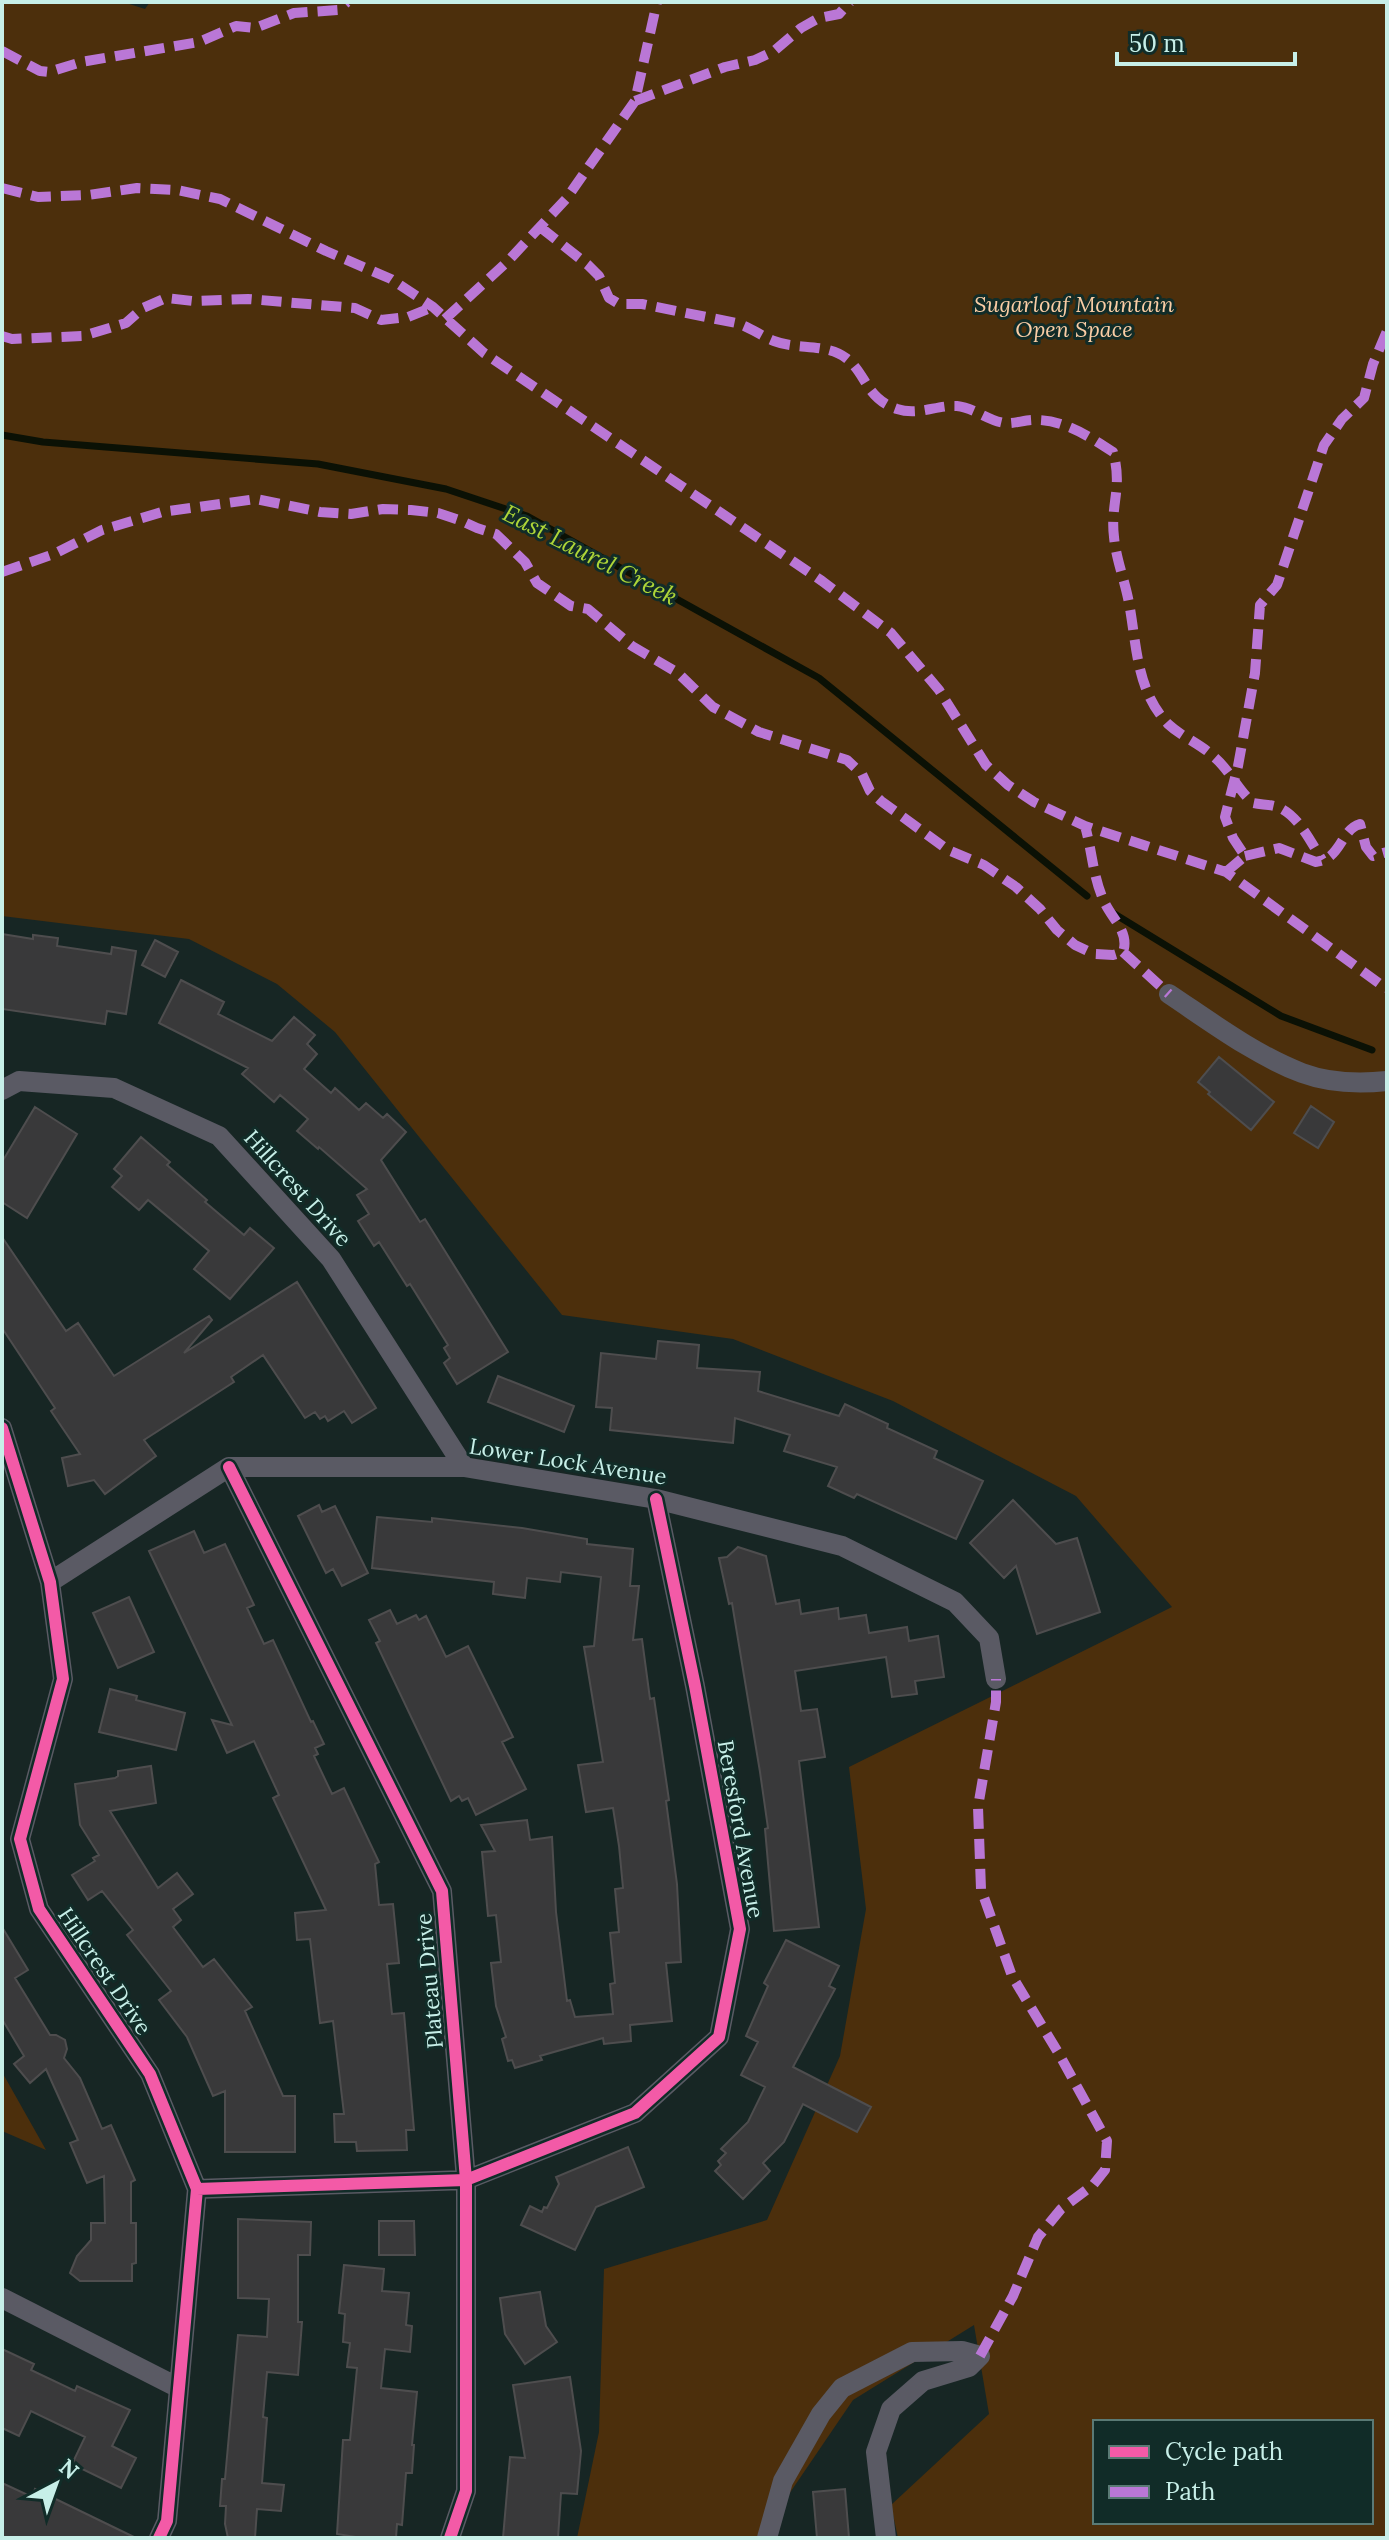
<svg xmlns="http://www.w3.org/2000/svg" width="1389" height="2540" viewBox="0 0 1389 2540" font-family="Lora,serif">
	<rect width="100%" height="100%" fill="#172624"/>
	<!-- green -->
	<path fill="#4c2f0c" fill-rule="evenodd" d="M2 2H123L145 9 150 2H1387V2538H898L891 2505 989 2414 974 2325 853 2400 787 2497 776 2538H577L599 2432 604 2269 767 2220 840 2056 866 1909 849 1767 1172 1607 1076 1496 893 1401 733 1339 562 1315 335 1032 277 984 189 939 2 916ZM1095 2422H1371V2522H1095Z
		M2 2072 46 2150 2 2131Z"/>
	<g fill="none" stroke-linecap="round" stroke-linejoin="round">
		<!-- stream -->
		<path stroke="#0b1105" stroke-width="7" d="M2 435 43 442 318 464 446 489 527 516 819 678 1087 896
			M1113 913 1281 1016 1372 1050"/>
	</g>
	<!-- building -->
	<path fill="#39393a" stroke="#4e4d4e" stroke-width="2" d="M2 934 33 939V935L58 938 57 946 111 954 112 947 136 951 126 1014 107 1011 105 1024 2 1009Z
		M155 940 178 952 165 977 142 965Z
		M181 980 224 1002 218 1014 272 1041 294 1017 315 1035 307 1044 317 1054 304 1069 331 1093 335 1088 359 1110 366 1103 383 1118 387 1114 406 1132 381 1160 420 1222 425 1219 508 1352 457 1384 444 1363 450 1358 444 1348 448 1345 410 1284 407 1286 379 1242 374 1246 358 1221 369 1214 357 1195 367 1189 319 1147 318 1149 297 1131 308 1119 280 1095 274 1102 242 1074 248 1068 159 1023Z
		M1219 1057 1274 1102 1251 1130 1208 1094 1210 1092 1198 1082Z
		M1311 1106 1334 1122 1318 1148 1294 1133Z
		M35 1107 77 1134 27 1218 2 1202V1162Z
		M141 1137 170 1162 167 1165 207 1200 205 1202 244 1235 250 1228 274 1248 230 1299 194 1269 209 1251 148 1200 139 1210 112 1187 122 1176 114 1169Z
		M2 1237 66 1331 78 1323 114 1376 209 1316 212 1320 184 1353 297 1282 376 1408 352 1423 344 1411 328 1421 325 1416 320 1419 315 1412 305 1418 263 1355 231 1377 234 1382 144 1440 156 1456 105 1494 94 1480 68 1486 62 1458 80 1454 51 1411 55 1408 2 1328Z
		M658 1341 699 1345 697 1368 760 1372 758 1391 839 1416 845 1404 888 1424 887 1428 937 1451 934 1458 983 1481 956 1539 857 1494 854 1498 828 1486 837 1467 784 1451 790 1435 735 1418 733 1443 610 1430 612 1408 596 1407 601 1353 656 1359Z
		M498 1376 574 1406 564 1432 488 1402Z
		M1013 1500 1056 1544 1077 1538 1100 1612 1037 1634 1016 1566 1004 1578 970 1543Z
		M319 1505 322 1512 335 1506 368 1573 342 1586 333 1569 326 1573 298 1516Z
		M377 1517 432 1522V1518L522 1528 587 1539V1544L633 1549 630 1586H639L633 1640 642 1639 650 1699 654 1698 669 1800 666 1801 677 1884 681 1962 666 1963 672 2021 630 2025 631 2041 604 2044 603 2038 540 2056 542 2060 515 2068 512 2060 508 2061 502 2039 506 2037 496 2006 491 1963 501 1962 496 1915 488 1916 482 1852 495 1851 481 1825 527 1820 530 1840 552 1837 556 1912 567 2001 570 2000 575 2017 613 2014 610 1984 615 1983 610 1933 619 1932 615 1889 623 1888 619 1846 613 1808 586 1812 578 1765 603 1762 584 1647 594 1646 601 1577 561 1572 560 1582 527 1578 525 1598 493 1594 494 1582 372 1568Z
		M194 1531 204 1553 225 1544 254 1605 247 1608 264 1644 273 1640 311 1722 313 1721 324 1744 315 1748 318 1754 314 1756 332 1794 344 1788 379 1862 375 1864 379 1905 393 1904 399 1963 387 1964 392 2014 404 2013 414 2130H406L407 2150 357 2151 356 2142H335L334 2114H344L333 2021 320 2023 310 1939 297 1940 295 1913 326 1910 273 1798 279 1795 254 1741 227 1753 212 1720 232 1725 149 1551Z
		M738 1547 766 1556 776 1604 799 1600 801 1614 838 1608 839 1619 866 1615 869 1633 907 1627 909 1641 938 1636 944 1677 915 1681 917 1694 892 1697 886 1657 795 1671 801 1711 817 1709 825 1757 799 1761 819 1927 774 1931 765 1829 768 1828 760 1772 732 1603 729 1604 719 1558 727 1557Z
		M129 1597 154 1652 118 1668 93 1613Z
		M390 1610 397 1624 416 1615 419 1620 426 1616 446 1657 468 1646 513 1737 502 1742 526 1789 476 1815 468 1798 462 1801 459 1796 451 1801 376 1643 380 1641 369 1620Z
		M110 1689 137 1696 136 1700 185 1713 176 1750 99 1732Z
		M151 1766 156 1803 110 1811 158 1888 177 1873 193 1894 173 1909 181 1920 173 1927 203 1967 214 1959 252 2007 245 2011 283 2096H295V2152H225V2091L213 2096 187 2037 159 2000 171 1991 127 1935 133 1930 102 1891 88 1900 72 1875 95 1861 93 1858 99 1855 80 1825 75 1784 115 1778 118 1776V1771Z
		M2 1927 28 1970 15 1978 50 2035H56L65 2040 67 2049 64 2058 80 2078 102 2129 111 2125 135 2180 131 2182V2223H136V2263L132 2264V2281H80L70 2273 77 2256 91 2240V2223H105L104 2176 87 2183 70 2143 78 2140 46 2069 30 2083 14 2064 24 2056 2 2019Z
		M786 1940 839 1966 829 1986 835 1989 793 2067 871 2107 857 2132 803 2104 784 2142 763 2163 770 2171 743 2199 715 2171 721 2165 718 2161 726 2153 721 2149 748 2122 765 2087 741 2075 758 2042 746 2036 768 1986 764 1983Z
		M628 2147 644 2187 596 2207 575 2250 521 2225 530 2206 542 2212 544 2207 547 2208 559 2184 556 2177Z
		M238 2219 311 2222 310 2255H298V2322H302L298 2375 267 2372 263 2417 267 2418 262 2483 284 2485 281 2511 257 2509 255 2538H228L225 2524 226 2506H220L222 2479H225L238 2335 267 2337 269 2299 238 2298Z
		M379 2221H414L415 2255H379Z
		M344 2265 384 2269 382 2291 409 2293 406 2325 412 2326 410 2352 385 2349 381 2388 417 2392 412 2445H414L412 2473H406L402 2525 397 2524 396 2538H362L337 2534 343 2440H350L357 2368 347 2367 350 2343 343 2342 345 2314 339 2313Z
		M540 2292 546 2326 557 2342 525 2364 505 2334 500 2298Z
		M2 2349 34 2364 31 2370 75 2391 77 2386 130 2410 112 2446 136 2458 121 2488 72 2464 85 2437 31 2411 19 2436 2 2428Z
		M570 2377 581 2451 577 2494 561 2493 558 2538H503L510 2457 525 2458 513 2385Z
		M2 2483 32 2497 35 2489 136 2538H2Z
		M845 2489 849 2538H817L813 2492Z"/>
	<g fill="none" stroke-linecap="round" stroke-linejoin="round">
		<!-- minor -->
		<path stroke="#5a5a64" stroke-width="20" d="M1169 994C1211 1022 1255 1055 1302 1073 1329 1083 1359 1084 1387 1081
			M2 1090 19 1081 114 1088 219 1136 331 1259 464 1467
			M2 1428 50 1582 63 1679 20 1839 39 1909 150 2074 197 2189 167 2521 159 2538
			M229 1467 442 1891 466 2180V2491L450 2538
			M50 1582 229 1467H464L656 1499 842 1546 955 1602 989 1638 996 1679
			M197 2189 466 2180 635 2113 719 2037 740 1929 695 1686 656 1499
			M2 2298 179 2388
			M767 2538 783 2481 821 2414 842 2388 912 2352 962 2351 980 2356 969 2367 923 2381 891 2409 876 2452 886 2538"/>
		<!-- quiet -->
		<path stroke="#ba77d6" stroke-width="10" stroke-dasharray="20 10" stroke-linecap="butt" d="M2 51 40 71 49 72 81 62 199 42 236 26 255 28 294 13 338 10 347 2
			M635 101 725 67 755 60 774 51 801 28 819 18 839 14 850 2
			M2 188 38 197 88 195 137 188 177 190 220 199 326 251 391 279 433 307 484 353 822 581 891 633 939 690 986 765 1008 785 1034 802 1085 826 1226 872 1387 989
			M540 227 588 265 599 276 609 298 619 304H642L736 323C750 327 761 336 774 341 797 350 826 343 846 358 867 374 865 398 897 409 918 416 936 405 957 406 974 408 987 420 1004 423 1014 424 1024 420 1034 420 1063 419 1090 437 1113 452 1123 487 1110 505 1114 537 1116 559 1125 581 1129 603 1137 646 1136 690 1168 724 1182 737 1199 743 1213 756 1229 769 1237 789 1253 803 1262 805 1272 804 1280 808 1299 817 1311 842 1322 860
			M445 319 508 261 566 199 635 101 657 2
			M2 336 12 339 83 336 126 323 143 308 166 298 193 301 248 299 355 308 381 320 408 317 433 307
			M2 572 54 554 102 530 162 512 256 499 320 512 351 514 383 509 411 510 438 513 462 521 477 528 496 534 525 562 537 583 571 606 588 609 632 646 678 673 713 707 759 732 847 760 862 774 870 791 881 801 948 850 984 865 1016 887 1040 909 1057 930 1075 945 1094 954 1113 955 1123 952C1130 932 1111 918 1104 901 1093 878 1092 850 1085 826
			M1245 856 1279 848 1316 862C1320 861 1325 860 1329 857 1342 848 1344 829 1360 824L1366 847 1373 856 1387 852
			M1226 872 1245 856 1233 838 1225 817 1238 766 1255 673 1260 605 1277 585 1324 445 1342 419 1364 398 1373 364 1387 331
			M1123 952 1169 994
			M980 2356 1013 2296 1038 2237 1061 2209 1093 2185 1105 2170 1107 2141 1059 2054 1012 1976 981 1889 978 1807 996 1702V1679"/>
		<!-- cycleway casing -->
		<g stroke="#112c28" stroke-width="17">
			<path id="cycleway" d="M2 1428 50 1582 63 1679 20 1839 39 1909 150 2074 197 2189 167 2521 159 2538
				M229 1467 442 1891 466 2180V2491L450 2538
				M197 2189 466 2180 635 2113 719 2037 740 1929 695 1686 656 1499"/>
		</g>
		<!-- cycleway -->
		<use href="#cycleway" stroke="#f35aa7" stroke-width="12"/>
	</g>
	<g text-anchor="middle" stroke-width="6" stroke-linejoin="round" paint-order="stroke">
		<!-- park labels -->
		<g font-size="22" font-style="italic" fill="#facda5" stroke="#112c28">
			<text x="1074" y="312">Sugarloaf Mountain<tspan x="1074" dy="25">Open Space</tspan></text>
		</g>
		<!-- street labels -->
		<g font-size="22" fill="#c7efe8" stroke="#112c28">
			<text transform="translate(298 1188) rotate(48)" y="8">Hillcrest Drive</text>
			<text transform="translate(568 1461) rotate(9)" y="8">Lower Lock Avenue</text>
			<text transform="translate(741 1829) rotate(80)" y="8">Beresford Avenue</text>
			<text transform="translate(105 1971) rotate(56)" y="8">Hillcrest Drive</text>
			<text transform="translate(429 1981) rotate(-95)" y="8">Plateau Drive</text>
		</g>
		<!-- water labels -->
		<g font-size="24" font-style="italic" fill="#aed638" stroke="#112c28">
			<text transform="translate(590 555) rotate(27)" y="8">East Laurel Creek</text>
		</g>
	</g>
	<!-- border -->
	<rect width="1389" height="2540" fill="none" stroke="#c7efe8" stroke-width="8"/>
	<!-- legend -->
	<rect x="1093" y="2420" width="280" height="104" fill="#112c28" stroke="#5a7a75" stroke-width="2"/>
	<rect x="1109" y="2446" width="40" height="12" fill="#f35aa7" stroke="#5a7a75" stroke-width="2"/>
	<text x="1165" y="2460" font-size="24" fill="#c7efe8">Cycle path</text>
	<rect x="1109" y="2486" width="40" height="12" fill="#ba77d6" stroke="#5a7a75" stroke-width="2"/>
	<text x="1165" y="2500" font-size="24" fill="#c7efe8">Path</text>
	<!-- north arrow -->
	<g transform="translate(56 2484) rotate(41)" stroke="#112c28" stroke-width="6" paint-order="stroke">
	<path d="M0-6L14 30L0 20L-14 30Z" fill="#c7efe8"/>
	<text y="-12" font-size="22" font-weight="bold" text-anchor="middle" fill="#c7efe8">N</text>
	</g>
	<!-- scale -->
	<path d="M1117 52v12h178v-12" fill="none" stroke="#c7efe8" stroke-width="4"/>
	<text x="1129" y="52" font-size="24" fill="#c7efe8" stroke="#112c28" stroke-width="6" paint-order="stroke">50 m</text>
</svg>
